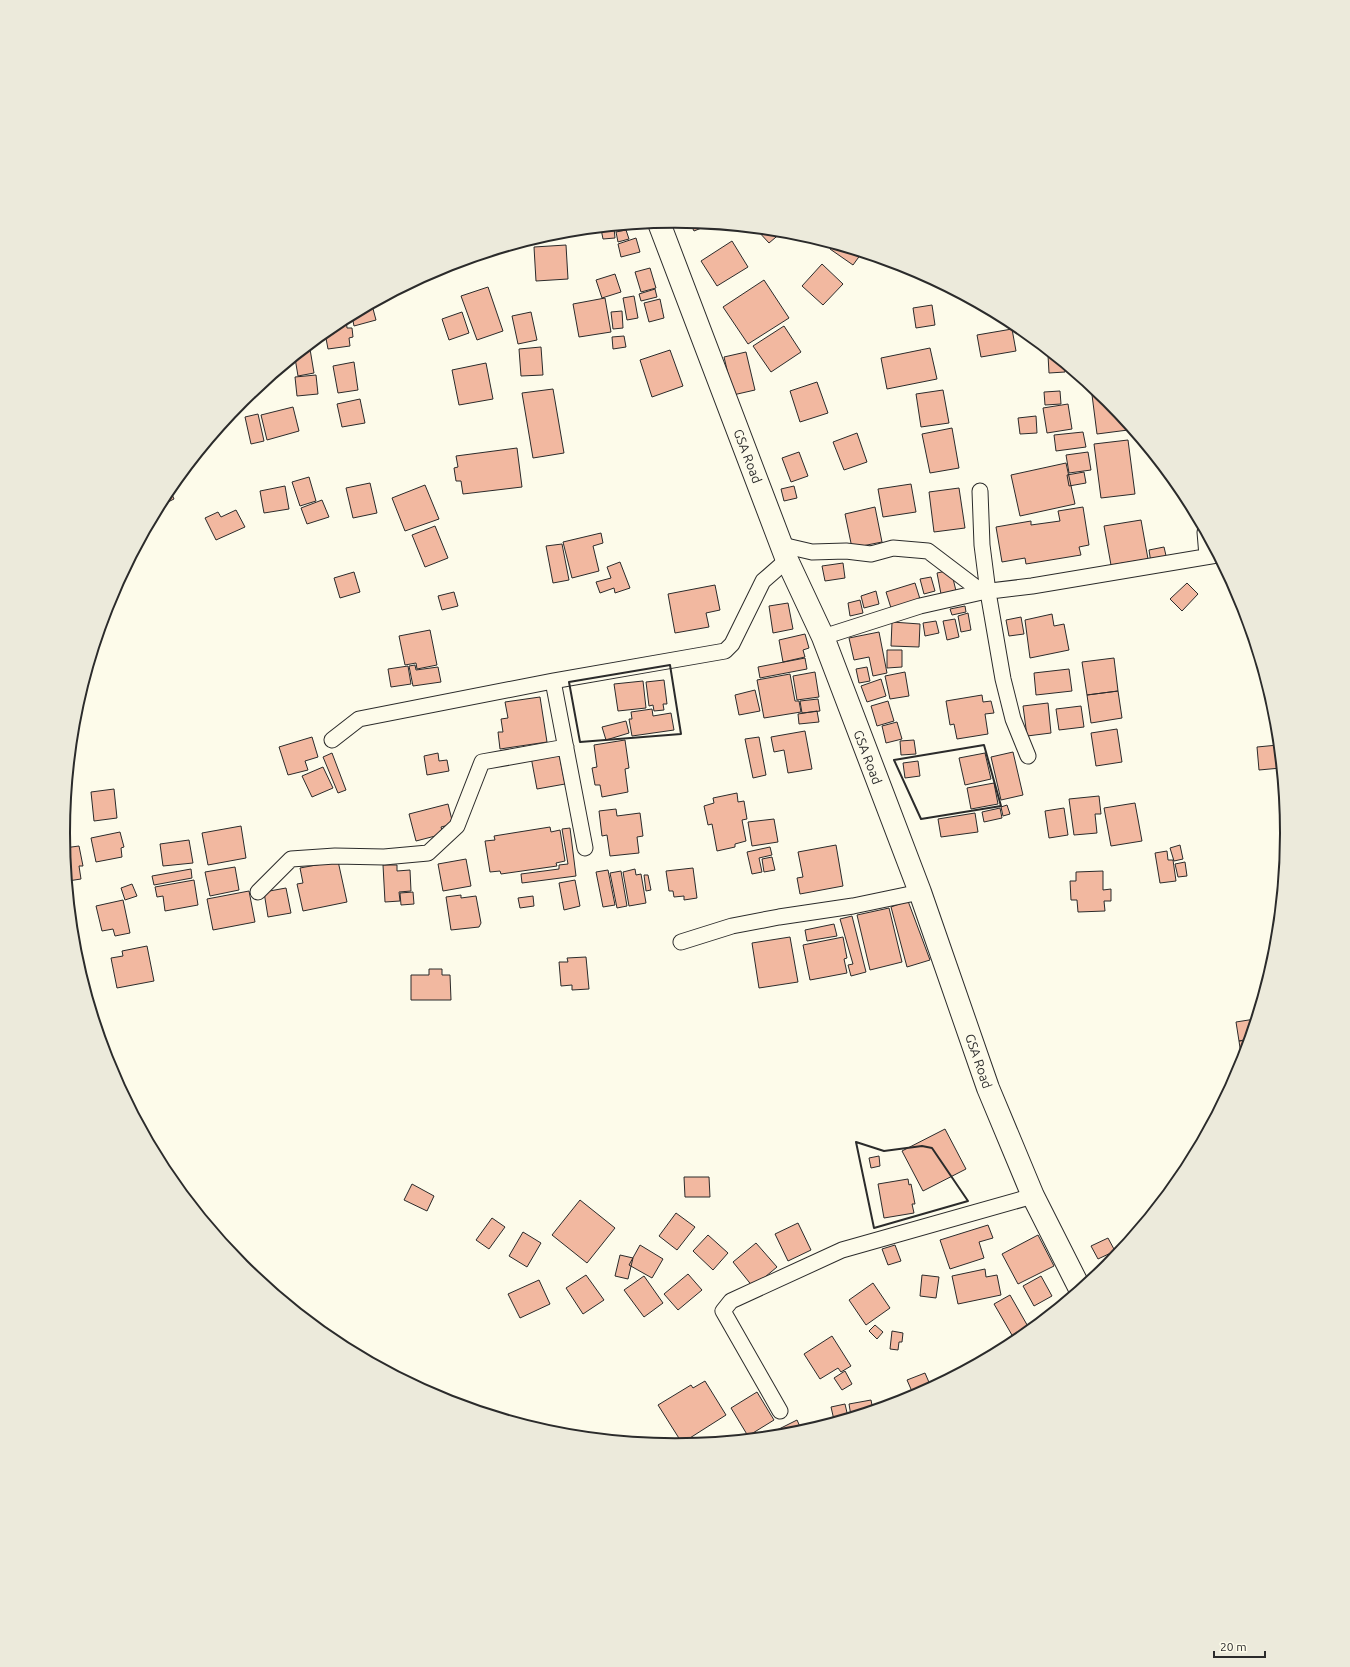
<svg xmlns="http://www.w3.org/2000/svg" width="1350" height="1667" viewBox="0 0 1350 1667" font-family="Ubuntu,sans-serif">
	<rect width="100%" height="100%" fill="#fdfbea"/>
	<!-- building -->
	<path fill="#f2b8a0" stroke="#2b2b2b" d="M690 223 709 225 694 231Z
		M614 228 615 238 603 239 601 229Z
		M599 229V231L573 233V232Z
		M626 230 629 239 618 242 616 232Z
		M757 230 782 232 769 243Z
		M636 238 640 252 621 257 618 244Z
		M732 241 748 267 717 286 701 261Z
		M566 245 568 279 536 281 534 247Z
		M833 245 861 254 853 265 830 249Z
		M822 264 843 284 823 305 802 286Z
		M650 268 656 288 641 292 635 272Z
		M615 274 621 292 602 298 596 280Z
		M764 280 789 318 748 344 723 307Z
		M488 287 503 331 477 340 461 296Z
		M655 289 657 297 641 301 639 294Z
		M634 296 638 318 627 320 623 298Z
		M605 298 611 332 579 337 573 304Z
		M660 299 664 318 649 322 644 303Z
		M372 305 376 320 354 326 352 316Z
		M932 305 935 325 916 328 913 308Z
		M622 311 623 328 613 329 611 312Z
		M462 312 469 333 449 340 442 319Z
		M531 312 537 340 518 344 512 316Z
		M346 319 347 328H352L353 337 349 338 350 346 328 349 325 333 335 325Z
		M784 326 801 352 771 372 753 346Z
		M1012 329 1016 351 981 357 977 335Z
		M624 336 626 347 613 349 612 337Z
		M541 347 543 375 521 376 519 349Z
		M930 348 937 379 887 389 881 358Z
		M310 349 314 373 298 376 295 358 303 351Z
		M670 350 683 386 652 397 640 360Z
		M746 352 755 390 733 395 724 357Z
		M1051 354 1065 365V372L1049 373 1048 355Z
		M354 362 358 390 338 393 333 366Z
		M486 363 493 399 459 405 452 370Z
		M316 375 318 394 297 396 295 377Z
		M817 382 828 413 800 422 790 391Z
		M1091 387 1108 401 1127 424 1128 430 1097 434Z
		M553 389 564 453 533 458 522 393Z
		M943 390 949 423 921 427 916 394Z
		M1060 391 1061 404 1045 405 1044 392Z
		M360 399 365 423 342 427 337 404Z
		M1068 404 1072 429 1047 433 1043 408Z
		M293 407 299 431 267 440 261 415Z
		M258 414 264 441 251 444 245 417Z
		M1036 416 1037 433 1020 434 1018 418Z
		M952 428 959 468 930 473 922 434Z
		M1083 432 1086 447 1056 451 1054 435Z
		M857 433 867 462 844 470 833 442Z
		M1128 440 1135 494 1101 498 1094 444Z
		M517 448 522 487 463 494 461 481H456L454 468 458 467 456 456Z
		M799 452 808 476 791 482 782 458Z
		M1088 452 1091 470 1069 473 1066 455Z
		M1066 463 1075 504 1020 516 1011 475Z
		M1084 472 1086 483 1069 486 1067 475Z
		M309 477 316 501 300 506 292 482Z
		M370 483 377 513 353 518 346 488Z
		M911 484 916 512 883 517 878 489Z
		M173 485 175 490 171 492 174 499 160 506 166 493Z
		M425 485 439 519 405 531 392 498Z
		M285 486 289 509 264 513 260 491Z
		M794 486 797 498 784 501 781 489Z
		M959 488 965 528 934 532 929 492Z
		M322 500 329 517 307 524 301 508Z
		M875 507 882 542 852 548 845 514Z
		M1083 507 1089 545 1079 547 1081 555 1026 564 1025 558 1002 562 996 527 1031 521V525L1060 521 1058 511Z
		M236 510 245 527 216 540 205 518 218 512 221 517Z
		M1141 520 1148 559 1111 565 1104 526Z
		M435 526 448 558 425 567 412 535Z
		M601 533 603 543 593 546 599 571 572 578 563 542Z
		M562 544 569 580 553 583 546 546Z
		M1164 547 1167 560 1151 563 1149 550Z
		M620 562 630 588 615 593 614 588 600 593 596 582 611 578 607 567Z
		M843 563 845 578 825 581 822 566Z
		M951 570 956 591 941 594 937 573Z
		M354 572 360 592 340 598 334 578Z
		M931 577 935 591 924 594 920 579Z
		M915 583 920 599 891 608 886 592Z
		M1187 583 1198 594 1182 611 1170 599Z
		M715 585 720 610 706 613 709 627 675 633 668 594Z
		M876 591 879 604 864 608 861 596Z
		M454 592 458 606 442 610 438 596Z
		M860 600 863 613 850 616 848 603Z
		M788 603 793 629 773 633 769 606Z
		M965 606 966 612 952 615 950 609Z
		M968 613 971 630 961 632 958 616Z
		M1052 614 1054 626 1064 624 1069 650 1030 658 1025 620Z
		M1021 617 1024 634 1009 636 1006 620Z
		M955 619 959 637 947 640 943 621Z
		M936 621 939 633 925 636 923 623Z
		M892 622 920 624 919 647 891 646Z
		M430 630 437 665 417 669 416 663 405 665 399 636Z
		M879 632 887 673 873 676 869 657 854 660 849 638Z
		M805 634 809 648 803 650 805 657 783 662 779 640Z
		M887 650H902V667L887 668Z
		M805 658 807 669 760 678 758 667Z
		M1114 658 1118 691 1087 695 1082 662Z
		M415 665 416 670 438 667 441 682 413 686 409 666Z
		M408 666 411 684 391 687 388 669Z
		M867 667 870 681 859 683 856 669Z
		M1069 669 1072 691 1036 695 1034 673Z
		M815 672 819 697 797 700 793 676Z
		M905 672 909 696 890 699 885 676Z
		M790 674 795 701H799L801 712 764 718 757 680Z
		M881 679 886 696 867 702 861 686Z
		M664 680 667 704H663L664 710 654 711 653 705 649 706 646 682Z
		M643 681 646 708 618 711 614 684Z
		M755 690 760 711 739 715 735 695Z
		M1118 691 1122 718 1091 723 1087 695Z
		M982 695 983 702 991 701 994 713 985 714 988 734 957 739 954 724 950 725 946 701Z
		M540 697 547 742 500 749 498 732H503L501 719 508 718 505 702Z
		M818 699 820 711 802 713 800 701Z
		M888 701 894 721 877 726 871 706Z
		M1048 703 1051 733 1027 736 1023 706Z
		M1081 706 1084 727 1059 730 1056 709Z
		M652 709 653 716 671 713 674 730 632 736 629 719H632L631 712Z
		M817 711 819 722 799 724 798 714Z
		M626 721 629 733 606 740 602 727Z
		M897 722 902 739 886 743 882 726Z
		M1117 729 1122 762 1096 766 1091 733Z
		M805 731 812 769 788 773 784 750 774 752 771 737Z
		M312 737 318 757 305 761 308 770 288 775 279 747Z
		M759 737 766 775 753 778 745 739Z
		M625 740 629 768 625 769 628 792 602 797 600 785H595L592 768 597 767 594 745Z
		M914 740 916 754 901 755 900 741Z
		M1278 745 1281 768 1259 770 1257 747Z
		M1013 752 1023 795 1001 800 991 757Z
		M332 753 346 790 338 793 323 757Z
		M438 753 439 761 447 760 449 771 427 775 424 756Z
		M559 753 565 784 537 789 531 757Z
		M985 753 991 779 965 785 959 758Z
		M918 761 920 776 905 778 903 763Z
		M323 767 333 788 312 797 302 776Z
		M994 783 998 804 971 809 967 788Z
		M114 789 117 818 94 821 91 792Z
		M737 793 738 802 744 801 747 819 742 820 746 841 735 844V847L717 851 712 824 708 825 704 806 714 803 713 798Z
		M1099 796 1101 814H1095L1097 833 1074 835 1069 799Z
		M1135 803 1142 841 1111 846 1104 808Z
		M448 804 453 824 441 827 443 834 416 841 409 814Z
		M1007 805 1010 814 1003 816 1001 807Z
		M1000 808 1002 818 984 822 982 812Z
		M1064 808 1068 835 1049 838 1045 811Z
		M616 809 617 816 640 813 643 836 637 837 639 853 610 856 607 835 602 836 599 811Z
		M975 813 978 832 941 837 938 819Z
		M774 819 778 842 752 846 748 822Z
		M241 826 246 858 208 865 202 833Z
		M550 827 551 832 560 830 565 861 556 863 557 866 501 874 500 871 490 872 485 841 495 840 494 836Z
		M570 828 576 876 522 883 521 874 559 869V865L568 864 562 829Z
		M120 832 124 847 121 848 122 857 96 862 91 838Z
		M189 840 193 863 163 866 160 844Z
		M836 845 843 886 800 894 797 878 803 877 798 852Z
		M1180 845 1183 859 1174 861 1170 848Z
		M79 846 83 866H79L81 879 68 881 64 848Z
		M770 847 772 855 759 858 762 872 752 874 747 852Z
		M1167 851 1168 860H1173L1176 881 1160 883 1155 853Z
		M772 857 775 870 764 872 762 859Z
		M466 859 471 886 443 891 438 864Z
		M338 861 347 902 303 911 297 884 303 883 300 868Z
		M1185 862 1187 876 1178 877 1175 864Z
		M383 865H397V871L410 870 411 891 399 892 400 901 385 902Z
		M235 867 239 890 210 896 205 872Z
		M693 868 697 898 684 900V896L674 897 673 891H669L666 871Z
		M191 869 192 878 154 885 152 876Z
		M635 869 636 875 641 874 646 903 629 906 623 872Z
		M608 870 615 905 603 907 596 872Z
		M621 871 627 906 617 908 610 873Z
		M1103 871V890L1111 889V901H1104L1105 911 1078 912 1077 900H1071L1070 881H1076V872Z
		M644 875H648L651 890 646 891Z
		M194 880 198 905 165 911 163 896 157 897 155 887Z
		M575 880 580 906 564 910 559 883Z
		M132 884 137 896 125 900 121 888Z
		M286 888 291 913 268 917 264 892Z
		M249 891 255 922 213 930 207 899Z
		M413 892 414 904 401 905 400 893Z
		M461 895V898L476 896 481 923 479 927 451 930 446 897Z
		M533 896 534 906 520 908 518 898Z
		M123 900 130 933 115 936 113 929 102 931 96 906Z
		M908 901 930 960 907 967 891 907Z
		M889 908 902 962 870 970 857 915Z
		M852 916 866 972 851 976 848 965 853 964 840 919Z
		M834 924 837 936 807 941 805 930Z
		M790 937 798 982 759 988 752 943Z
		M843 937 847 958 844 959 847 973 810 980 803 945Z
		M147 946 154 981 117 988 111 958 123 956 122 951Z
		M586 957 589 989 572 990V985L561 986 559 962H568L567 958Z
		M429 969H442V975H450L451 1000H411V975H429Z
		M1255 1019 1249 1039 1239 1041 1236 1022Z
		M1249 1040 1242 1061 1239 1041Z
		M945 1129 966 1169 923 1191 902 1151Z
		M879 1156 880 1166 871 1168 869 1158Z
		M684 1177H709L710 1197H685Z
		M908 1179 909 1185 911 1184 915 1204H912L914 1213 884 1218 878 1184Z
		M412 1184 434 1196 427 1211 404 1200Z
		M580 1200 615 1228 587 1263 552 1235Z
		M676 1213 695 1227 677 1250 659 1236Z
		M492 1218 505 1227 489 1249 476 1240Z
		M798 1223 811 1250 788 1261 775 1234Z
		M988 1225 993 1238 979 1242 984 1258 950 1269 940 1240Z
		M523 1232 541 1243 527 1267 509 1256Z
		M708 1235 728 1253 713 1270 693 1251Z
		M1038 1235 1054 1266 1018 1284 1002 1254Z
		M1108 1238 1115 1251 1098 1259 1091 1246Z
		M756 1243 777 1267 753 1287 733 1262Z
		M640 1245 663 1259 652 1278 629 1265Z
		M895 1245 901 1261 888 1265 882 1249Z
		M620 1255 633 1258 628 1279 615 1276Z
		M985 1269 986 1277 997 1275 1001 1295 958 1304 952 1276Z
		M688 1274 702 1290 678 1310 664 1294Z
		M586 1275 604 1300 583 1314 566 1288Z
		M922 1275 939 1277 936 1298 920 1296Z
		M644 1276 663 1303 644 1317 624 1290Z
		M1041 1276 1052 1296 1034 1306 1023 1286Z
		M539 1280 550 1304 520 1318 508 1294Z
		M873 1283 890 1308 866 1325 849 1300Z
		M1010 1295 1030 1330 1016 1342 994 1304Z
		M875 1325 883 1332 877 1339 869 1331Z
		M892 1331 903 1333 902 1342H899L898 1350 890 1349Z
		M832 1336 851 1366 841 1372 838 1368 820 1379 804 1354Z
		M845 1371 852 1384 842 1390 834 1378Z
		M925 1373 931 1387 914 1396 907 1380Z
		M705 1381 726 1415 682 1443 658 1405 691 1385 693 1388Z
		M757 1392 774 1420 748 1436 731 1408Z
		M871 1400 873 1410 851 1416 849 1404Z
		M845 1404 848 1417 834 1420 831 1407Z
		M797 1420 802 1431 794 1434 763 1437Z"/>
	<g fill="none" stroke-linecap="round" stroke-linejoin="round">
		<!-- street casing -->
		<g stroke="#2b2b2b" stroke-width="17">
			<path id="street" d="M980 491 982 545 988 592 1003 679 1013 719 1028 756
				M1205 532 1207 556
				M782 545 812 552 846 551 871 554 893 548 928 551 982 592
				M823 637 920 606 982 592 1032 586 1217 555
				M553 681 585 848
				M332 740 359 719 553 681 725 651 732 644 763 581 787 560
				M258 892 291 859 335 856 384 857 428 853 457 826 482 762 566 747
				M681 942 732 926 779 917 853 906 920 892
				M780 1411 723 1311 731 1301 842 1250 1033 1196"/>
		</g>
		<!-- secondary casing -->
		<g stroke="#2b2b2b" stroke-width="24">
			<path id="secondary" d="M659 223 787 560 823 637 920 892 988 1088 1033 1196 1080 1289"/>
		</g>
		<!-- street -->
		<use href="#street" stroke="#fdfbea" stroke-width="15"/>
		<!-- secondary -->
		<use href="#secondary" stroke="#fdfbea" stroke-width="22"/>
		<!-- wall -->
		<path stroke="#2b2b2b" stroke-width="2" d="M670 665 681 734 580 742 569 682Z
			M984 745 1001 806 921 819 894 760Z
			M856 1142 884 1151 922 1146 932 1148 968 1201 874 1228Z"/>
	</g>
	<g text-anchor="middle" stroke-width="3" stroke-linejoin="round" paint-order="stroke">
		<!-- street labels -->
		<g font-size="13" fill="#2b2b2b" stroke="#fdfbea">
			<text transform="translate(748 456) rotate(69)" y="5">GSA Road</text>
			<text transform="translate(868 757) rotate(69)" y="5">GSA Road</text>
			<text transform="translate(979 1061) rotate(71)" y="5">GSA Road</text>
		</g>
	</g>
	<!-- crop -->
	<path d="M0 0H1350V1667H0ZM70 833a605 605 0 1 1 1210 0a605 605 0 1 1-1210 0Z" fill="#eceadb" fill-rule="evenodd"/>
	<path fill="none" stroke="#2b2b2b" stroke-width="2" d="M70 833a605 605 0 1 1 1210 0a605 605 0 1 1-1210 0Z"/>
	<!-- scale -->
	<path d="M1214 1651v6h51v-6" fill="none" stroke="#2b2b2b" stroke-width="2"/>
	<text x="1220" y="1651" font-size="12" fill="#2b2b2b" stroke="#fdfbea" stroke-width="3" paint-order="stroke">20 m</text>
</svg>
